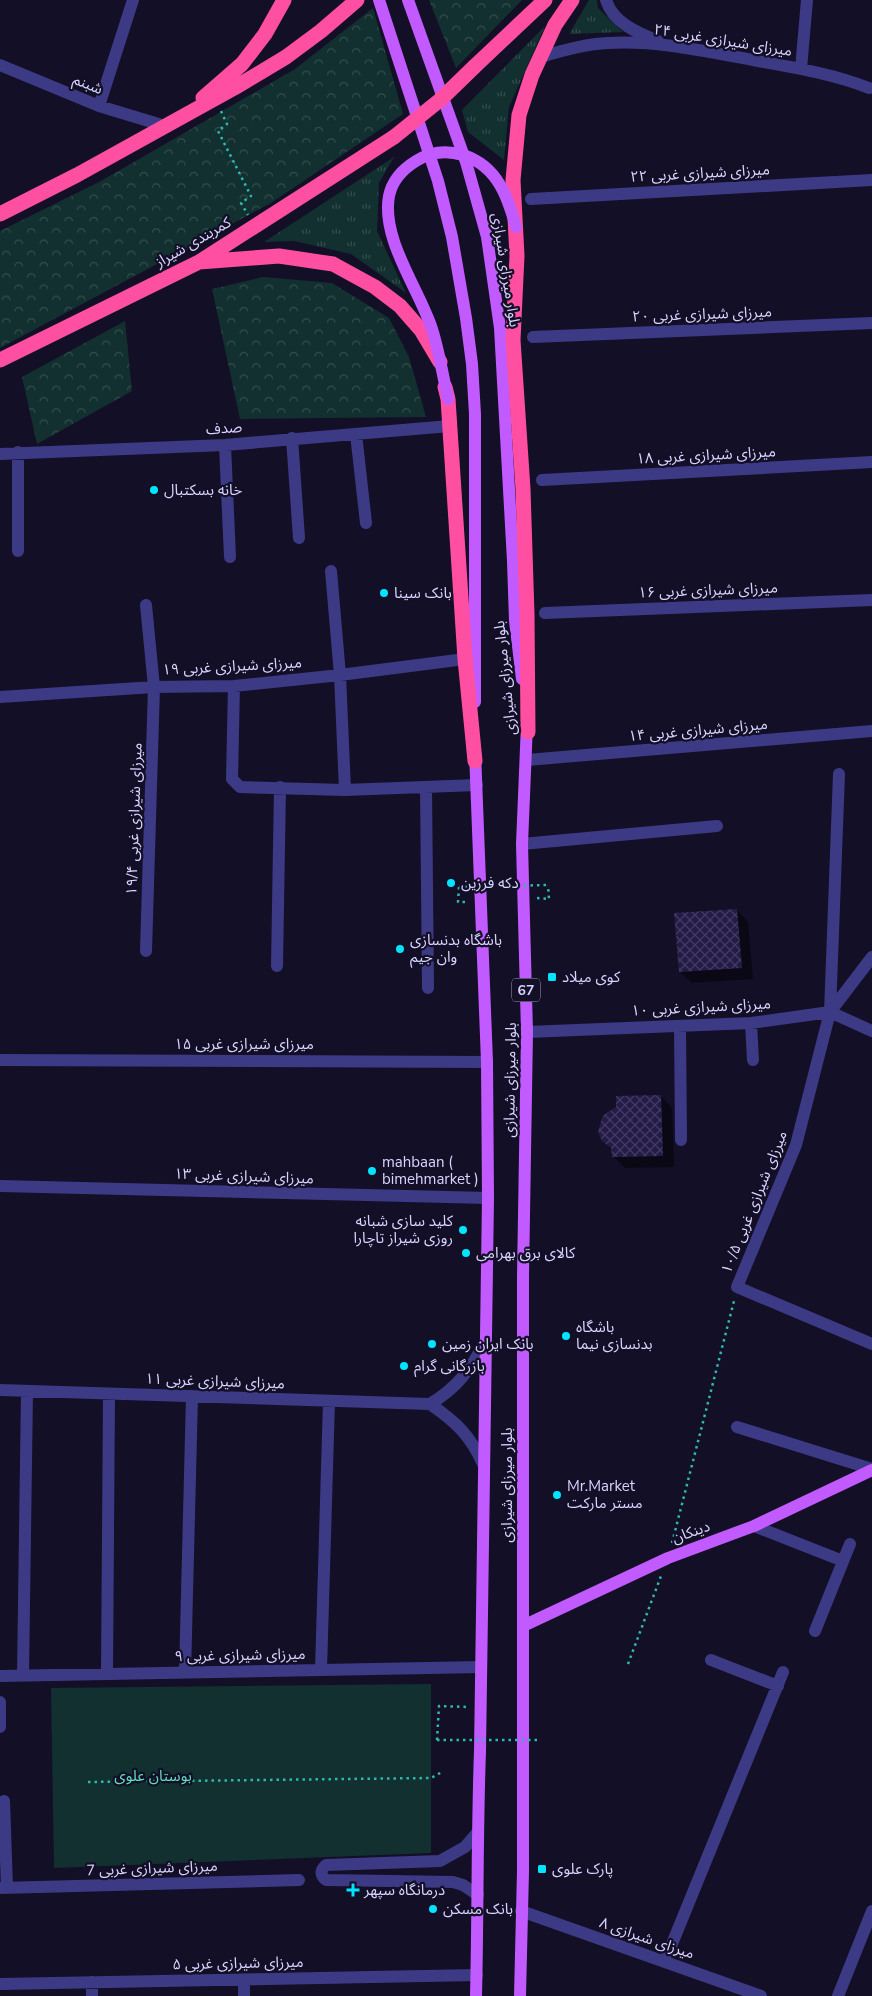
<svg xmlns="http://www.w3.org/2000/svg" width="872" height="1996" viewBox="0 0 872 1996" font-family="'Nunito Sans','Noto Sans Arabic',sans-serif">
	<defs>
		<pattern id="grass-tufts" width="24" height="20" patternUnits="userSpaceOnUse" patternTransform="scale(1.25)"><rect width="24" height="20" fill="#12302f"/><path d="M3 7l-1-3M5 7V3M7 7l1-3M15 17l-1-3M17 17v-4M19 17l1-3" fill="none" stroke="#344d4e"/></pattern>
		<pattern id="forest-crowns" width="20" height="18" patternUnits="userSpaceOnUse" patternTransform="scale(1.25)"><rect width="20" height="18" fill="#12302f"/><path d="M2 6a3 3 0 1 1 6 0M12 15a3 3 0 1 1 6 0" fill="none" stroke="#344d4e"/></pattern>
		<pattern id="building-cross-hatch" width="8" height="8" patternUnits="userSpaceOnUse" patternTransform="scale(1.25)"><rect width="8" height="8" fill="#241b47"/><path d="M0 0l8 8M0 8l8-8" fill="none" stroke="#433b63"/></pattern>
	</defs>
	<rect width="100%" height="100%" fill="#130f26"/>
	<!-- grass -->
	<path fill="url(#grass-tufts)" d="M589 0H597L598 8 623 32 569 34Z
		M545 26 509 107 504 160 468 132 462 110Z
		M394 157 379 183 377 231 406 293 351 254 294 241 264 242Z"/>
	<!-- forest -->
	<path fill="url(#forest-crowns)" d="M429 0H522L456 68Z
		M373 8 403 114 271 203 0 348V231L101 181 295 69Z
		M263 277 332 283 389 318 409 357 426 417 240 419 212 289Z
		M125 321 132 391 37 444 22 377Z"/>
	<!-- green -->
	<path fill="#12302f" d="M431 1684V1853L54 1868 51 1688Z"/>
	<!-- shadow -->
	<path fill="#0007" d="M737 910 748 922 753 979 692 983 680 972Z
		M661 1096 672 1108 674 1167 625 1168 613 1156V1150L603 1140Z"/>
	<!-- building -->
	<path fill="url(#building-cross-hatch)" d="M737 909 742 968 679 972 674 913Z
		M661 1095 663 1156 612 1157 611 1148 602 1141 598 1132 601 1121 604 1115 616 1107V1096Z"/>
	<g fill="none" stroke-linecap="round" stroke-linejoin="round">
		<!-- path -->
		<path stroke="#2fb8b0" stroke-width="2.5" stroke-dasharray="2.5 4" stroke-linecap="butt" d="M221 111 227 124 218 131 251 196 241 203 248 215
			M459 887 458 902H468
			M537 898 549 899 548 885
			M672 1543 734 1301
			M628 1664 661 1576
			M437 1740 439 1706 468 1707
			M88 1782 431 1778 442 1772"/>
		<!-- minor -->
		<path stroke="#3d3a85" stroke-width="12" d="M606 0C613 23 638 33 658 41
			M541 57C563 50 585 44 608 43 659 40 708 52 758 61 796 68 833 74 869 88
			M0 65 99 106 165 126
			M801 69 807 0
			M99 106 133 0
			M531 199 872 180
			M533 337 872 323
			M356 434 366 523
			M292 438 299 538
			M225 445 230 557
			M0 454 225 445 450 426
			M542 480 872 462
			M18 551V452
			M331 571 340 675 345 790
			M545 613 872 600
			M234 686 232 779 240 787 345 790 477 785
			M0 697 154 687 234 686 340 675 465 659
			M527 760 872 731
			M839 774 830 1012 796 1145 737 1287 872 1344
			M426 787 428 988
			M522 844 717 826
			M146 951 154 687 146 605
			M277 966 280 787
			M830 1012 872 957
			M751 1023 753 1060
			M680 1026 681 1140
			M527 1032 751 1023 830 1012 872 1031
			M0 1060 487 1062
			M0 1186 488 1198
			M0 1390 430 1404C456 1422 470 1435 483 1464
			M430 1404C457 1388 470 1370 485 1342
			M737 1427 872 1469
			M754 1526 843 1561
			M815 1631 850 1544
			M711 1660 778 1686
			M321 1670 329 1401
			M185 1673 192 1396
			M107 1674 109 1394
			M0 1676 481 1667
			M23 1676 27 1391
			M0 1702V1727
			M4 1801 7 1888
			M477 1833 465 1847 440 1861 326 1865C320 1870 320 1875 326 1880L453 1882 463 1885 478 1895
			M0 1888 299 1880
			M521 1911 761 1996
			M665 1961 783 1672
			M244 1980V1996
			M92 1982V1996
			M0 1984 477 1975
			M838 1996 872 1911"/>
		<!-- major -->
		<path stroke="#c25bff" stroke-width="12" d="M379 0 438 181 452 237 466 318 472 364 475 414V702
			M408 0 466 162 487 237 500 328 513 561 515 621 522 679
			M475 752 487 1062 488 1198 480 1751C477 1833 478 1914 476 1996
			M523 1626 668 1558 754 1526 872 1470
			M520 1996 523 1871V1276L527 1032 522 844 527 724"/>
		<!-- highway -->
		<path stroke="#ff4fa3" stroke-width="15" d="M474 67 545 0
			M203 98 242 64 265 34 284 0
			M0 214 77 175 236 87 286 57 321 31 357 0
			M199 262 279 256 333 264 375 287 400 306 421 330 440 362
			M0 360 199 262 394 137
			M445 387 448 399 465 659 475 761
			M528 732 527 614 523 489 513 340 517 256 513 180 519 115 532 75 555 25 572 0"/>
		<!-- path-bridge -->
		<path stroke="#2fb8b0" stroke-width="2.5" stroke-dasharray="2.5 4" stroke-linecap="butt" d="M459 887 548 885
			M437 1740H538"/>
		<!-- major-bridge -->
		<path stroke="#c25bff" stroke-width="12" d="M448 399C443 376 439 351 432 329 419 289 381 239 389 196 392 181 403 169 416 161 446 142 483 156 500 185 508 198 512 213 516 227"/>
		<!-- highway-bridge -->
		<path stroke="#ff4fa3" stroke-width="15" d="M394 137 440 100 474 67"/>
	</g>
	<!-- markers -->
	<g fill="#00e5ff" stroke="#130f26" stroke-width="2">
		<circle cx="154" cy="490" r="5"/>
		<circle cx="384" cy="593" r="5"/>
		<circle cx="451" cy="883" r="5"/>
		<circle cx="400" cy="949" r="5"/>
		<rect x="547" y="972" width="10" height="10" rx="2.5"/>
		<circle cx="372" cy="1171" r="5"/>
		<circle cx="463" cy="1230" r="5"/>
		<circle cx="466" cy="1253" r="5"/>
		<circle cx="566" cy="1336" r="5"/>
		<circle cx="432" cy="1344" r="5"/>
		<circle cx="404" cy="1366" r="5"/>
		<circle cx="557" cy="1495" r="5"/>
		<rect x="537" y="1864" width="10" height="10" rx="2.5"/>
		<path d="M350.5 1882.5h5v5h5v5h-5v5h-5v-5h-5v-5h5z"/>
		<circle cx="433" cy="1909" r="5"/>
	</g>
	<g text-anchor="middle" stroke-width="4.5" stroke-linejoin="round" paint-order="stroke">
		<!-- shield labels -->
		<rect fill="#130f26" stroke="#9e99be" stroke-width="1" x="512" y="978.5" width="28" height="23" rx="4"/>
		<g font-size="14" font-weight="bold" fill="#d9d4ff">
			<text x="526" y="995">67</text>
		</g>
		<!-- street labels -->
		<g font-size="15" fill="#d9d4ff" stroke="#130f26">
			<text transform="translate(723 40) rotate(9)" y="5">۲۴ میرزای شیرازی غربی</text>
			<text transform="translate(88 84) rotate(22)" y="5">شبنم</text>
			<text transform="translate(700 173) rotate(-3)" y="5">۲۲ میرزای شیرازی غربی</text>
			<text transform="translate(193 242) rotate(-30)" y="5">کمربندی شیراز</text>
			<text transform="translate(506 270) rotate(81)" y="5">بلوار میرزای شیرازی</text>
			<text transform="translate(702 314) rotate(-2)" y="5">۲۰ میرزای شیرازی غربی</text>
			<text transform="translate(224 428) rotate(-4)" y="5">صدف</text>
			<text transform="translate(706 455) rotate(-3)" y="5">۱۸ میرزای شیرازی غربی</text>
			<text transform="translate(708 590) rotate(-2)" y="5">۱۶ میرزای شیرازی غربی</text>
			<text transform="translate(232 666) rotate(-3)" y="5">۱۹ میرزای شیرازی غربی</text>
			<text transform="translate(505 678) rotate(-96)" y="5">بلوار میرزای شیرازی</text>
			<text transform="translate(698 730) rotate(-5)" y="5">۱۴ میرزای شیرازی غربی</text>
			<text transform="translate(134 819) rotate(-88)" y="5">۱۹/۴ میرزای شیرازی غربی</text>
			<text transform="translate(701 1007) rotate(-3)" y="5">۱۰ میرزای شیرازی غربی</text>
			<text x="244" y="1049">۱۵ میرزای شیرازی غربی</text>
			<text transform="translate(510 1080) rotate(-89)" y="5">بلوار میرزای شیرازی</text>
			<text transform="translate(244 1176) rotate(2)" y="5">۱۳ میرزای شیرازی غربی</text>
			<text transform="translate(754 1202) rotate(-68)" y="5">۱۰/۵ میرزای شیرازی غربی</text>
			<text transform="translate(215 1381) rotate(2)" y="5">میرزای شیرازی غربی ۱۱</text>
			<text transform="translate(507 1485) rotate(-90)" y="5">بلوار میرزای شیرازی</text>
			<text transform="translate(691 1532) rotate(-20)" y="5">دینکان</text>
			<text transform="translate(240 1655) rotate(-1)" y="5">میرزای شیرازی غربی ۹</text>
			<text transform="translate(152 1868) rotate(-2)" y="5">میرزای شیرازی غربی 7</text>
			<text transform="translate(647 1938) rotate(19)" y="5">۸ میرزای شیرازی</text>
			<text transform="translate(238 1963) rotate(-1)" y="5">۵ میرزای شیرازی غربی</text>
		</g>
		<!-- poi labels -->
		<g font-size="15" fill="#d9d4ff" stroke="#130f26" text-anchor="start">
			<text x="164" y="495">خانه بسکتبال</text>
			<text x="394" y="598">بانک سینا</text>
			<text x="461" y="888">دکه فرزین</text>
			<text x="410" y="945">باشگاه بدنسازی<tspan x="410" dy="17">وان جیم</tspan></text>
			<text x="562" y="982">کوی میلاد</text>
			<text x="382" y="1167">mahbaan (<tspan x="382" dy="17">bimehmarket )</tspan></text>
			<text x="453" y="1226" text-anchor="end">کلید سازی شبانه<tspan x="453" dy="17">روزی شیراز تاچارا</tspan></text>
			<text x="476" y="1258">کالای برق بهرامی</text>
			<text x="576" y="1332">باشگاه<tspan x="576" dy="17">بدنسازی نیما</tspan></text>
			<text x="442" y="1349">بانک ایران زمین</text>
			<text x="414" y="1371">بازرگانی گرام</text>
			<text x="567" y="1491">Mr.Market<tspan x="567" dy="17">مستر مارکت</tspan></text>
			<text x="552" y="1874">پارک علوی</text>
			<text x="364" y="1895">درمانگاه سپهر</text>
			<text x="443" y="1914">بانک مسکن</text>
		</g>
		<!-- park labels -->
		<g font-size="15" fill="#5fe0c0" stroke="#130f26">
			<text x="153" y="1781">بوستان علوی</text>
		</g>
	</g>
</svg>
